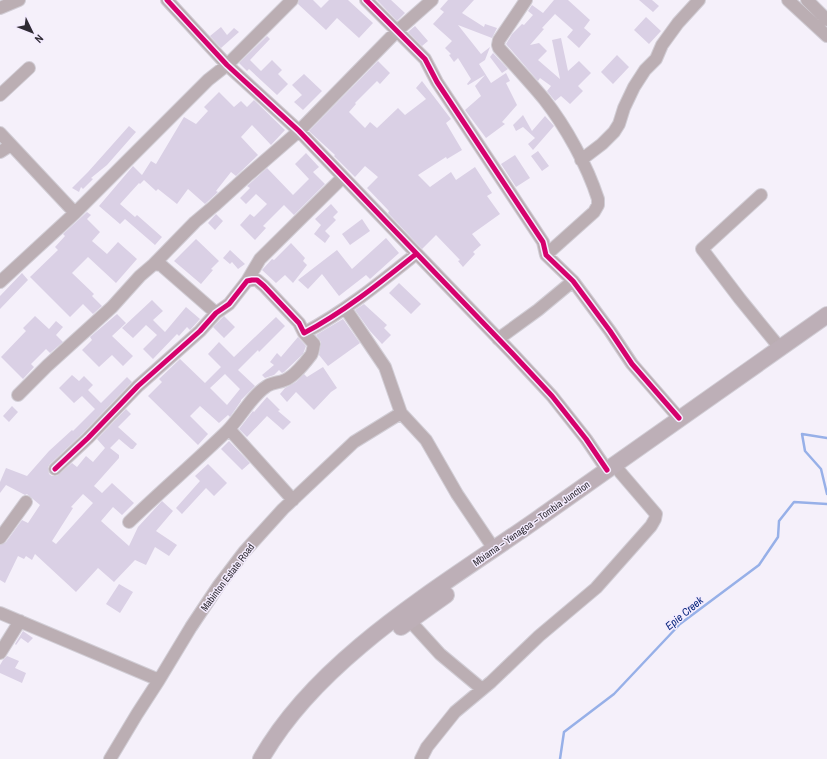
<svg xmlns="http://www.w3.org/2000/svg" width="827" height="759" viewBox="0 0 827 759" font-family="'Archivo Narrow',sans-serif">
	<rect width="100%" height="100%" fill="#f5f0fa"/>
	<g fill="none" stroke-linecap="round" stroke-linejoin="round">
		<!-- stream -->
		<path stroke="#97b0e8" stroke-width="2.5" d="M827 438 802 434 805 451 821 469 827 494
			M560 759 564 732 614 694 680 624 759 565 778 537 779 521 794 502 827 504"/>
	</g>
	<!-- building -->
	<path fill="#dad0e5" fill-rule="evenodd" d="M299 0H313L321 8 329 0H348L373 23 359 38 337 18 326 30 298 4Z
		M377 0H391L405 13 397 21Z
		M448 0H474L462 13 484 27 485 24 497 28 492 38 458 25 481 54 490 47 485 60 479 64 491 83 506 73 510 81 506 83 517 105 502 122 505 124 486 138 465 110 481 96 475 86 485 75 468 85 467 84 471 79 458 58 454 62 449 55 451 54 445 48 452 41 433 24 444 12 440 9Z
		M554 0H568L590 20 584 28 591 34 579 48 567 37 573 30 555 14 542 28 544 29 530 45 539 43 547 51 538 60 560 79 552 40 561 38 568 71 579 61 591 73 578 86 583 91 570 104 561 96 555 101 547 91 551 86 540 78 538 81 506 44 512 34 522 24 524 25 533 15 528 11 532 5 543 13Z
		M639 0H652L659 6 653 12Z
		M646 17 661 31 649 44 634 30Z
		M415 26 428 41 422 46 408 32Z
		M221 27 227 35 234 28 239 32 221 48 210 36Z
		M267 36 270 39 250 60 261 71 272 60 282 70 278 74 288 84 277 95 249 69 247 71 239 63Z
		M493 53 508 69 502 73 490 57Z
		M617 55 629 67 613 84 601 72Z
		M378 61 390 73 380 84 377 81 355 103 356 104 349 112 365 128 370 122 377 128 398 108 405 115 426 99 416 88 422 81 451 119 446 123 462 150 447 159 446 157 418 175 430 187 451 172 456 180 475 167 492 193 487 196 500 214 472 234 481 245 473 252 475 254 463 267 458 261 460 260 436 235 422 249 388 213 389 211 367 188 378 177 365 166 355 177 334 156 335 155 309 131Z
		M304 74 322 91 303 110 294 102 302 95 292 85Z
		M219 92 234 107 241 101 247 107 254 100 285 130 271 145 252 125 241 137 258 155 236 176 231 172 216 191 218 192 205 204 188 189 177 204 158 189 156 191 144 180 140 184 139 183 120 204 135 217 137 215 162 237 155 245 125 219 120 224 99 206 133 166 142 175 151 161 156 164 184 117 196 124 208 111 204 107Z
		M523 115 532 131 545 116 554 126 533 150 528 144 535 138 523 127 516 131 513 125Z
		M129 126 136 132 107 165 91 178 93 179 83 189 81 187 79 192 72 188 88 172Z
		M538 151 549 166 542 171 531 156Z
		M306 153 319 167 313 172 325 184 294 215 284 205 263 226 266 228 255 240 240 225 250 214 254 217 267 204 256 194 246 204 240 198 250 188 247 186 267 168 293 195 309 179 295 164Z
		M515 155 530 178 516 187 501 164Z
		M331 204 338 212 333 217 336 220 325 231 330 236 325 243 314 234 321 225 315 219Z
		M87 212 91 215 87 219 100 232 92 241 107 254 118 242 137 259 116 283 88 257 72 273 94 294 92 296 102 306 93 314 83 304 70 317 30 277 58 250 55 247 65 236 63 234Z
		M216 214 223 221 215 230 208 223Z
		M362 219 370 231 350 245 342 234Z
		M386 238 399 253 370 279 366 275 339 296 322 274 308 289 298 280 337 250 352 269Z
		M196 239 219 261 211 269 213 270 201 284 174 261Z
		M291 243 305 258 303 261 307 265 293 283 285 275 276 283 262 270 272 259 274 260Z
		M230 250 245 264 238 269 232 262 230 264 223 258Z
		M22 273 28 280 0 309V296Z
		M399 283 421 304 411 314 389 293Z
		M152 300 163 311 153 320 165 332 186 307 200 319 190 330 187 327 179 336 177 334 153 359 143 349 157 335 146 325 133 338 122 328Z
		M364 304 387 325 384 328 391 335 382 344 370 331 355 310Z
		M117 314 126 323 112 336 133 356 123 366 112 355 99 367 82 350 92 340 90 337Z
		M35 316 49 329 56 321 63 327 56 335 63 342 50 353 46 349 31 364 34 367 23 379 1 357 26 331 23 328Z
		M224 316 235 327 224 338 213 327Z
		M276 317 285 326 259 352 258 350 238 370 255 386 241 400V401L230 417 228 415 219 423 200 406 190 416 208 434 198 445 148 396 162 382 159 379 180 359 205 383 221 367 208 354 219 342 234 357ZM225 374 240 389 227 405 210 388Z
		M343 319 360 343 328 366 319 355 321 342 316 335Z
		M298 337 306 346 303 354 284 372 282 373 279 370 274 375 265 378 262 375 274 365 270 362 277 353 281 357Z
		M323 367 337 388 331 392 314 410 296 392 287 402 280 394 285 388 296 382 304 374 307 377Z
		M72 375 79 381 84 376 93 385 88 390 101 403 127 377 132 382 83 433 50 464 48 467 49 474 52 476H57L72 463 77 467 86 456 93 462 105 448 97 439 126 409 131 414 118 427 137 444 133 449H131L119 439 110 448 119 455V458L94 486 102 493 112 483 134 503 122 515 113 507 101 521 129 546 138 527 162 501 173 511 156 531 177 545 169 556 155 547 146 565 135 560 114 582 98 568 76 592 35 554 32 560 26 556 24 559 18 556 5 583 0 580V545L6 542 22 520 28 523 40 505 27 494 25 495 6 485 0 493V482L6 468 27 476 49 451 72 430 73 431 95 409 82 396 74 403 59 388ZM83 494 93 503 56 544 52 541 73 508 71 507Z
		M267 397 280 410 278 411 291 422 283 430 267 416 247 437 239 429 253 411 254 412Z
		M12 406 18 412 9 422 3 416Z
		M229 441 250 463 242 470 221 449Z
		M208 464 227 483 214 496 206 488 182 514 176 508 200 481 195 476Z
		M119 584 133 592 120 613 106 604Z
		M23 631 33 638 28 643 21 638 16 645 15 644Z
		M7 656 19 661 15 668 26 673 22 683 0 673V665L3 660Z"/>
	<g fill="none" stroke-linecap="round" stroke-linejoin="round">
		<!-- minor casing -->
		<g stroke="#d1cdd5" stroke-width="14">
			<path id="minor" d="M167 0 227 65 299 131 512 353 552 396 586 439 607 470
				M366 0 425 59 437 82 543 242 546 255 573 281 610 331 632 364 679 418
				M526 0 499 40 498 45 499 48C514 65 530 82 544 99 566 127 587 165 598 199V205L594 212 546 255
				M788 0 827 36
				M807 0 827 20
				M0 8 19 0
				M0 95 29 68
				M0 133 75 213
				M0 152 11 145
				M581 160 602 144 614 132 619 124 624 108 634 87 645 70 656 59 662 45 678 23 699 0
				M761 195 702 249 740 299 780 348
				M154 264 195 222 214 206 247 176 299 131 397 31 432 0
				M247 281 260 259 343 177
				M0 282 75 213 208 80 227 65 292 0
				M345 308 385 367 401 413 426 440 457 494 494 549
				M498 339 538 310 573 281
				M18 395 47 366 112 307 140 276 154 264 161 265 216 313
				M229 429 293 500
				M55 469 88 438 138 386 200 331 216 313 229 304 247 281 252 280H257L264 286 299 323 304 333C344 312 381 282 416 254
				M129 522C161 491 195 462 227 431 241 417 251 396 267 386 273 382 279 383 285 380 293 377 305 363 311 355 313 352 313 348 314 344L304 333
				M0 538 26 502
				M0 613 159 680
				M410 621 440 654 482 689
				M0 653 20 621
				M110 759 137 714 159 680 191 627 219 585 244 552 283 509 354 442 401 413
				M421 759 427 747 455 712 491 682 539 636 596 588 651 526 655 519 656 514 620 472"/>
		</g>
		<!-- major casing -->
		<g stroke="#d1cdd5" stroke-width="18">
			<path id="major" d="M401 627 446 595
				M261 759C319 656 444 585 539 518 635 451 731 382 827 315"/>
		</g>
		<!-- minor -->
		<use href="#minor" stroke="#bbaeb3" stroke-width="12"/>
		<!-- major -->
		<use href="#major" stroke="#bdafb7" stroke-width="16"/>
		<!-- cycleway casing -->
		<g stroke="#f4ecfe" stroke-width="8">
			<path id="cycleway" d="M167 0 227 65 299 131 512 353 552 396 586 439 607 470
				M366 0 425 59 437 82 543 242 546 255 573 281 610 331 632 364 679 418
				M55 469 88 438 138 386 200 331 216 313 229 304 247 281 252 280H257L264 286 299 323 304 333C344 312 381 282 416 254"/>
		</g>
		<!-- cycleway -->
		<use href="#cycleway" stroke="#d6006c" stroke-width="5"/>
	</g>
	<g text-anchor="middle" stroke-width="3" stroke-linejoin="round" paint-order="stroke">
		<!-- street labels -->
		<g font-size="10" fill="#2e2a32" stroke="#f4ecfe">
			<text transform="translate(531 523) rotate(-35)" y="4">Mbiama – Yenagoa – Tombia Junction</text>
			<text transform="translate(227 577) rotate(-53)" y="4">Mabinton Estate Road</text>
		</g>
		<!-- water labels -->
		<g font-size="11" font-style="italic" fill="#05237b" stroke="#f4ecfe">
			<text transform="translate(684 613) rotate(-40)" y="4">Epie Creek</text>
		</g>
	</g>
	<!-- north arrow -->
	<g transform="translate(32 32) rotate(133)" stroke="#f4ecfe" stroke-width="3" paint-order="stroke">
	<path d="M0-3L7 15L0 10L-7 15Z" fill="#2e2a32"/>
	<text y="-6" font-size="11" font-weight="bold" text-anchor="middle" fill="#2e2a32">N</text>
	</g>
</svg>
